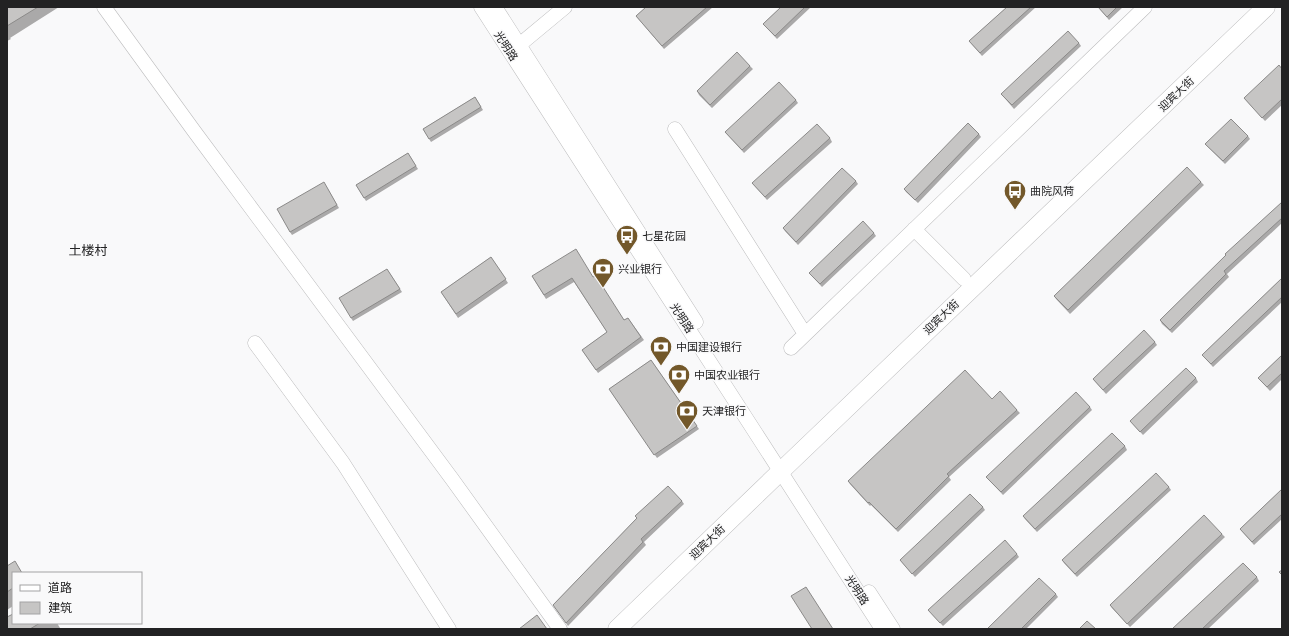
<svg xmlns="http://www.w3.org/2000/svg" width="1289" height="636" viewBox="0 0 1289 636" font-family="'Open Sans','Noto Sans SC',sans-serif">
	<rect width="100%" height="100%" fill="#f9f9fa"/>
	<g fill="none" stroke-linecap="round" stroke-linejoin="round">
		<!-- minor casing -->
		<g stroke="#bcbcbd" stroke-width="15">
			<path id="minor" d="M104 7 194 131 452 479 560 629
				M481 7 882 629
				M495 7 696 322
				M512 51 565 7
				M675 129 805 334
				M914 229 964 279
				M255 343 343 463 449 629
				M791 348 1145 7
				M869 592 893 629"/>
		</g>
		<!-- major casing -->
		<g stroke="#bcbcbd" stroke-width="19">
			<path id="major" d="M617 629 781 471 1266 7"/>
		</g>
		<!-- minor -->
		<use href="#minor" stroke="#fff" stroke-width="14"/>
		<!-- major -->
		<use href="#major" stroke="#fff" stroke-width="18"/>
	</g>
	<!-- wall -->
	<path fill="#aaa9a9" d="M7 7H59L10 38 11 39 7 41Z
		M646 7H713L664 49 636 16Z
		M781 7H811L777 39 763 24Z
		M1007 7H1036L982 56 969 41Z
		M1098 7H1123L1109 20Z
		M1079 43 1081 46 1014 109 1001 94Z
		M750 66 753 69 712 108 699 95 697 91Z
		M1282 69V105L1265 121 1244 98Z
		M475 97 483 110 431 142 423 129Z
		M796 100 798 103 744 153 725 132Z
		M979 134 981 137 918 203 906 192 904 189Z
		M1248 136 1250 139 1225 164 1205 144Z
		M830 138 832 142 767 200 752 183Z
		M408 153 418 169 366 201 356 185Z
		M856 181 858 184 798 245 785 231 783 228Z
		M1201 182 1204 185 1070 314 1056 299 1054 296Z
		M326 186 339 208 292 235 290 232Z
		M1282 202V223L1227 274 1229 277 1172 333 1162 324 1160 320Z
		M874 233 876 236 822 287 809 273Z
		M491 257 508 283 458 318 441 292Z
		M387 269 402 292 353 321 351 318Z
		M532 276 593 277 624 320 628 318 644 340 598 373 582 350 607 332 574 282 546 299Z
		M1282 278V302L1213 367 1202 355Z
		M1155 342 1157 345 1106 394 1093 379Z
		M1282 355V379L1270 391 1258 378Z
		M651 360 699 429 657 458 609 389Z
		M1196 378 1198 382 1143 435 1130 421Z
		M992 399 1017 410 1020 413 949 477 951 480 898 532 871 505 870 506 850 484 848 481Z
		M1090 407 1092 410 1003 495 986 477Z
		M1125 446 1127 450 1037 532 1025 519 1023 516Z
		M1169 487 1171 490 1077 577 1064 563 1062 560Z
		M1282 489V519L1254 545 1240 529Z
		M682 501 684 504 644 542 646 545 568 626 553 605 637 518 635 516Z
		M983 507 985 510 915 577 900 560Z
		M1222 534 1225 537 1130 627 1112 608 1110 605Z
		M1017 554 1019 557 943 626 928 610Z
		M7 566 13 573V606L7 610Z
		M1257 577 1259 581 1208 629H1172Z
		M1056 594 1058 597 1026 629H987Z
		M13 623H57L60 628V629H7Z"/>
	<!-- building -->
	<path fill="#c6c5c4" stroke="#8b8a89" d="M7 7H38L7 26Z
		M646 7H707L662 46 636 16Z
		M781 7H805L775 36 763 24Z
		M1007 7H1031L980 53 969 41Z
		M1098 7H1117L1107 17Z
		M1068 31 1079 43 1012 105 1001 94Z
		M737 52 750 66 710 105 697 91Z
		M1279 65 1282 69V99L1262 118 1244 98Z
		M779 82 796 100 742 150 725 132Z
		M475 97 481 107 429 139 423 129Z
		M1231 119 1248 136 1223 161 1205 144Z
		M968 123 979 134 915 200 904 189Z
		M817 124 830 138 765 197 752 183Z
		M408 153 416 166 364 198 356 185Z
		M1187 167 1201 182 1068 310 1054 296Z
		M842 168 856 181 796 242 783 228Z
		M324 182 337 205 290 232 277 209Z
		M1282 202V218L1224 271 1226 274 1170 330 1160 320 1226 255 1225 254Z
		M863 221 874 233 820 284 809 273Z
		M576 249 593 277 596 276 624 320 628 318 641 337 596 370 582 350 607 332 572 278 544 295 532 276Z
		M491 257 506 279 456 314 441 292Z
		M387 269 400 289 351 318 339 298Z
		M1282 278V297L1211 364 1202 355Z
		M1144 330 1155 342 1103 390 1093 379Z
		M1282 355V373L1267 387 1258 378Z
		M651 360 697 426 654 455 609 389Z
		M1186 368 1196 378 1140 432 1130 421Z
		M965 370 992 399 1000 391 1017 410 947 474 949 476 896 529 869 502 868 503 848 481Z
		M1076 392 1090 407 1001 492 986 477Z
		M1112 433 1125 446 1035 529 1023 516Z
		M1156 473 1169 487 1075 574 1062 560Z
		M668 486 682 501 641 539 643 542 566 623 553 605 637 518 635 516Z
		M1282 489V514L1252 542 1240 529Z
		M970 494 983 507 912 574 900 560Z
		M1204 515 1222 534 1127 624 1110 605Z
		M1005 540 1017 554 940 623 928 610Z
		M15 561 22 573H13V588L7 592V566Z
		M1243 563 1257 577 1202 629H1172Z
		M1282 570V575L1279 572Z
		M1039 578 1056 594 1021 629H987Z
		M806 587 833 629H812L791 596Z
		M13 614V623H40L30 629H7V617Z
		M537 615 547 629H519Z
		M1087 621 1096 629H1079Z"/>
	<!-- icons -->
	<defs>
		<g id="bus-pin" transform="scale(1.15)"><path d="M0 17L-7.5 6A9.5 9.5 0 1 1 7.5 6Z" fill="#73582a" stroke="#f9f9fa"/><path d="M-5-6H5V4H4V6H2V4H-2V6H-4V4H-5ZM-3.5-4V0h7V-4ZM-3.5 1.2v1.5H-2V1.2ZM2 1.2v1.5H3.5V1.2Z" fill="#fff"/></g>
		<g id="bank-pin" transform="scale(1.15)"><path d="M0 17L-7.5 6A9.5 9.5 0 1 1 7.5 6Z" fill="#73582a" stroke="#f9f9fa"/><path d="M-6-4H6V4H-6ZM0-2.3a2.3 2.3 0 1 0 0 4.6a2.3 2.3 0 1 0 0-4.6Z" fill="#fff"/></g>
	</defs>
	<g fill-rule="evenodd">
		<use href="#bus-pin" x="1015" y="191"/>
		<use href="#bus-pin" x="627" y="236"/>
		<use href="#bank-pin" x="603" y="269"/>
		<use href="#bank-pin" x="661" y="347"/>
		<use href="#bank-pin" x="679" y="375"/>
		<use href="#bank-pin" x="687" y="411"/>
	</g>
	<g text-anchor="middle" stroke-width="3" stroke-linejoin="round" paint-order="stroke">
		<!-- street labels -->
		<g font-size="11" fill="#222223" stroke="#f9f9fa">
			<text transform="translate(506 46) rotate(57)" y="4">光明路</text>
			<text transform="translate(1176 94) rotate(-44)" y="4">迎宾大街</text>
			<text transform="translate(941 317) rotate(-44)" y="4">迎宾大街</text>
			<text transform="translate(682 318) rotate(57)" y="4">光明路</text>
			<text transform="translate(707 542) rotate(-44)" y="4">迎宾大街</text>
			<text transform="translate(857 590) rotate(57)" y="4">光明路</text>
		</g>
		<!-- poi labels -->
		<g font-size="11" fill="#222223" stroke="#f9f9fa" text-anchor="start">
			<text x="1030" y="195">曲院风荷</text>
			<text x="642" y="240">七星花园</text>
			<text x="618" y="273">兴业银行</text>
			<text x="676" y="351">中国建设银行</text>
			<text x="694" y="379">中国农业银行</text>
			<text x="702" y="415">天津银行</text>
		</g>
		<!-- quarter labels -->
		<g font-size="13" fill="#222223" stroke="#f9f9fa">
			<text x="88" y="255">土楼村</text>
		</g>
	</g>
	<!-- border -->
	<rect width="1289" height="636" fill="none" stroke="#222223" stroke-width="16"/>
	<!-- legend -->
	<rect x="12" y="572" width="130" height="52" fill="#f9f9fa" stroke="#a3a3a4"/>
	<rect x="20" y="585" width="20" height="6" fill="#ffffff" stroke="#a3a3a4"/>
	<text x="48" y="592" font-size="12" fill="#222223">道路</text>
	<rect x="20" y="602" width="20" height="12" fill="#c6c5c4" stroke="#a3a3a4"/>
	<text x="48" y="612" font-size="12" fill="#222223">建筑</text>
</svg>
